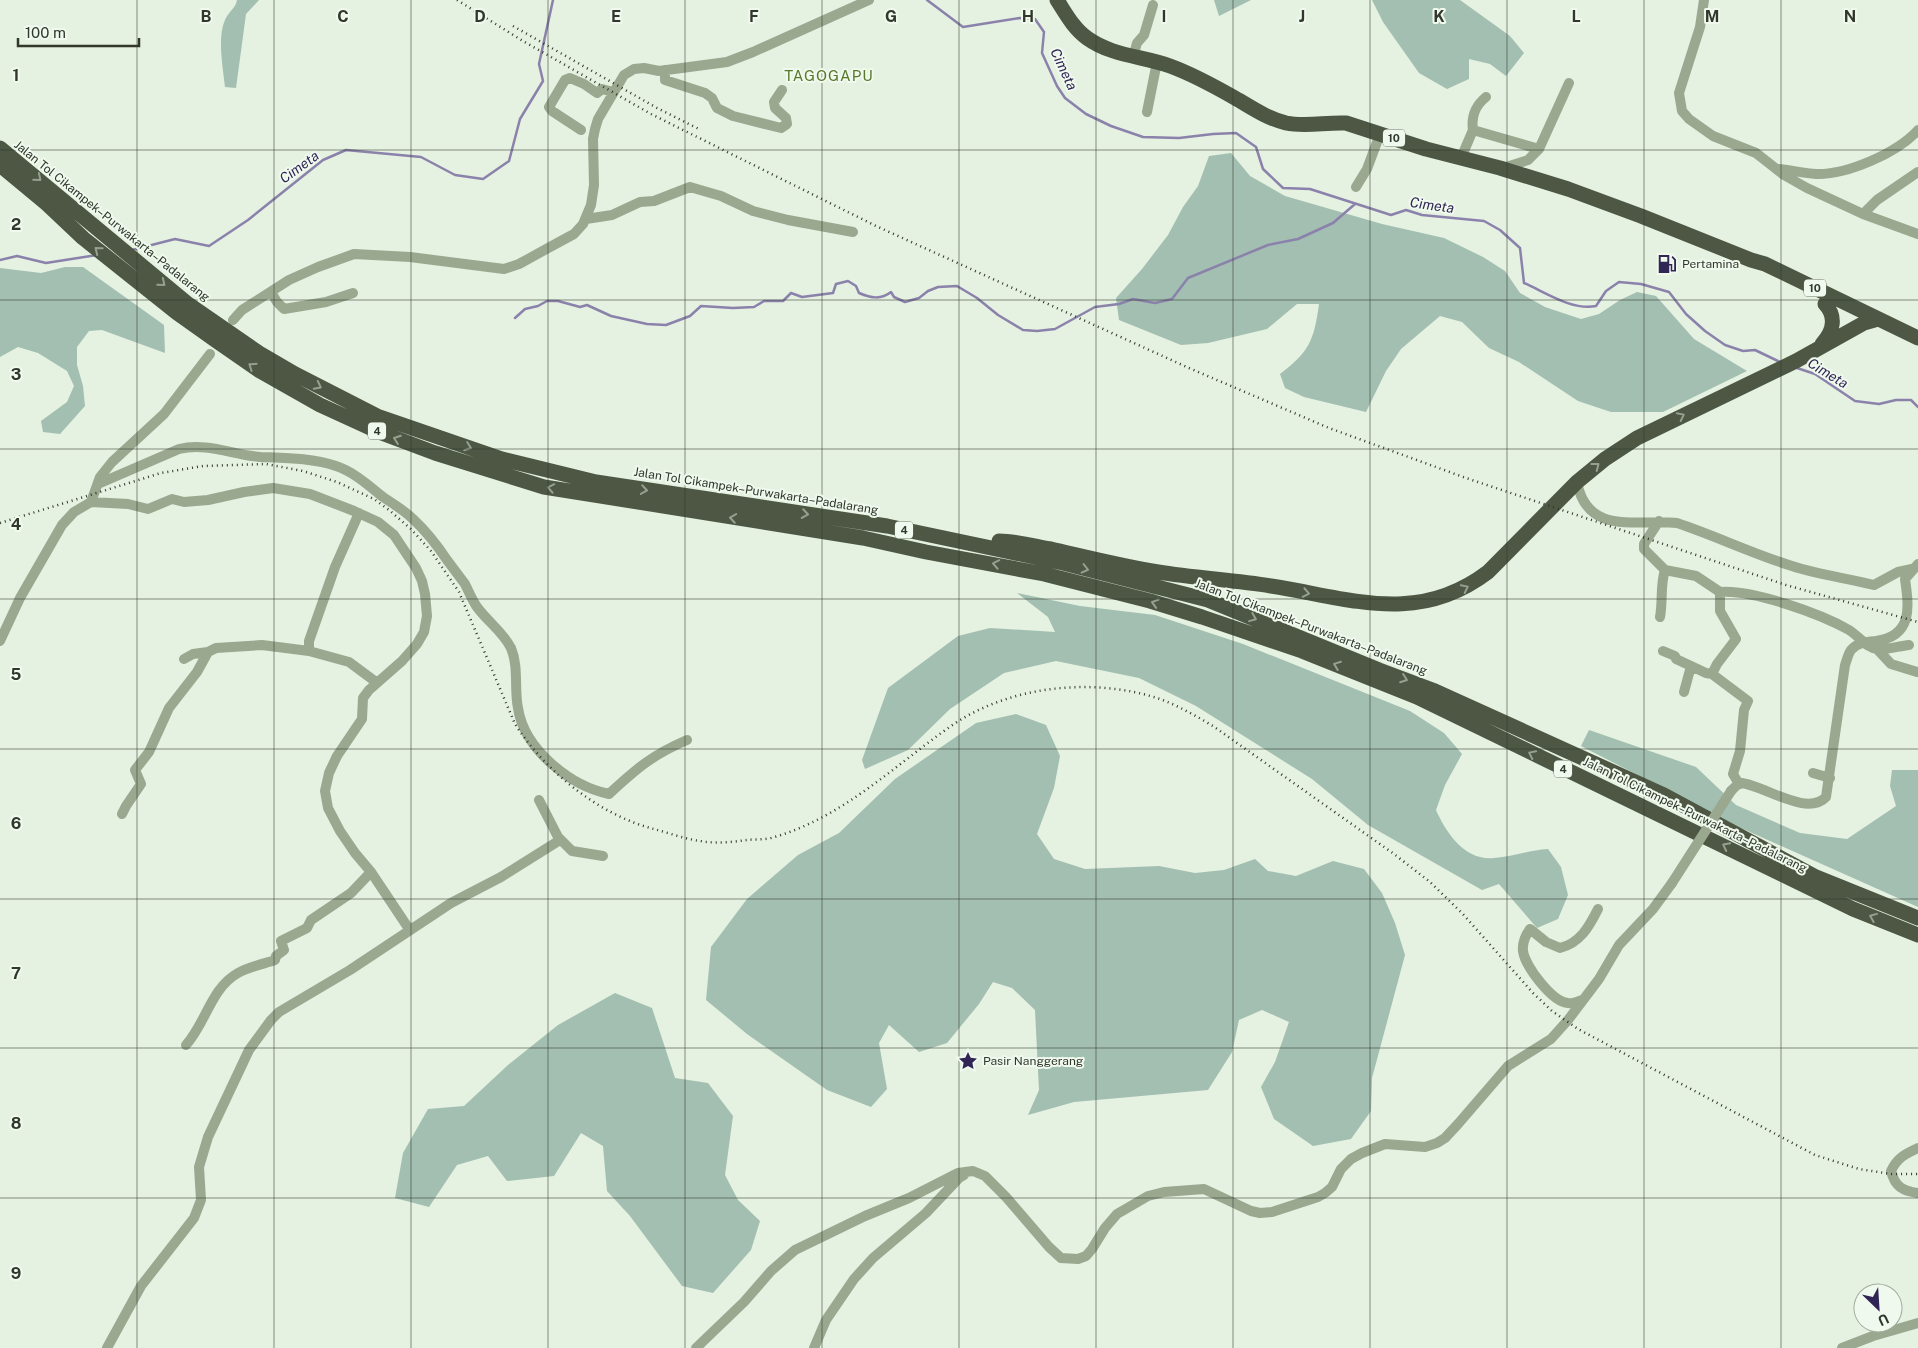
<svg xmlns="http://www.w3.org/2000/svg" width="1918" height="1348" viewBox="0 0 1918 1348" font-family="'Public Sans',sans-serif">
	<rect width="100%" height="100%" fill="#e5f1e1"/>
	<!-- green -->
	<path fill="#a2bfb1" d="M237 0H259L246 14 236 88 225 87C223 68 217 37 225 20 228 12 236 8 237 0Z
		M1214 0H1251L1219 16Z
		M1372 0H1460L1510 36 1524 53 1506 76 1490 64 1469 59V79L1447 89 1419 73 1383 22Z
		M1231 153 1250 176 1285 196 1382 224 1444 238 1483 257 1505 271 1520 293 1545 307 1581 319 1599 314 1620 300 1637 292 1656 296 1694 339 1747 371 1663 412H1611L1578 401 1519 362 1489 348 1462 322 1440 316 1401 349 1386 371 1366 412 1304 397 1285 388 1280 374C1309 352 1314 341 1319 304H1297L1267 329 1208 343 1181 345 1119 320 1116 298 1142 269 1168 235 1183 207 1198 186 1209 156Z
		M65 267H83L164 325 165 353 102 330 89 331 77 347V365L83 386 85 406 60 434 43 432 41 421 67 402 74 386 67 371 38 353 18 347 0 357V268L41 273Z
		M1017 593 1080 606 1155 615 1243 644 1410 711 1444 733 1462 754 1445 785 1436 810C1446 833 1465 861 1494 858 1513 857 1529 850 1548 849L1561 867 1568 895 1558 919 1537 928 1499 884 1482 890 1368 825 1312 779 1196 706 1139 678 1056 661 1004 673 950 709 908 750 865 769 862 760 888 688 958 636 990 628 1055 632 1048 617Z
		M1016 714 1046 725 1060 756 1054 788 1037 834 1054 859 1085 869 1159 866 1195 873 1224 870 1255 859 1268 871 1296 876 1333 861 1364 869 1382 893 1395 923 1405 955 1372 1078 1371 1111 1351 1139 1313 1146 1274 1119 1261 1087 1275 1062 1289 1022 1262 1010 1239 1020 1232 1052 1208 1090 1074 1102 1028 1115 1039 1090 1035 1010 1012 988 993 982 979 1004 947 1043 919 1052 889 1025 879 1043 887 1089 871 1107 827 1090 747 1034 706 1000 711 947 747 899 798 855 839 833 895 779 976 723Z
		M1589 730 1696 767 1736 805 1800 833 1847 839 1896 806 1890 786 1892 770H1918V907L1741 828 1581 746Z
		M615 993 652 1008 675 1078 708 1083 733 1116 725 1175 738 1200 760 1221 751 1250 713 1293 682 1286 630 1216 607 1191 603 1146 581 1133 554 1176 507 1181 488 1156 457 1165 429 1207 395 1198 403 1153 428 1109 464 1106 508 1065 558 1025Z"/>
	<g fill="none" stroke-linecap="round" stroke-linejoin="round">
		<!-- stream -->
		<path stroke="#8b82ab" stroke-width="2.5" d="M927 0 963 27 1020 18 1035 19 1044 32 1042 53 1057 86 1065 98 1086 114 1111 126 1143 137 1179 138 1213 134 1236 133 1256 147 1263 169 1283 188 1310 189 1391 215 1406 210 1422 215 1484 221 1500 230 1520 248 1524 283C1545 292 1572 311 1596 306L1606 291 1619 282 1641 284 1669 292 1686 314 1705 331 1725 345 1743 351 1755 350 1780 362
			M132 250 175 239 209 246 248 220 323 160 346 150 421 157 455 175 483 179 509 161 520 119 543 81 539 64 553 0
			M0 260 17 256 46 263 97 255
			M515 318 525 309 538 306 547 301H558L580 307 587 305 611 316 647 324 666 325 690 316 701 306 733 308 754 307 764 301H783L791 293 802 297 833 293 836 284 848 281 856 286 859 293C871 298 881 300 891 292L894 297 905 302 919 298 928 291 938 287 957 286 977 298 998 315 1023 330 1037 331 1055 329 1095 307 1119 304 1133 299 1155 303 1172 299 1188 278 1268 245 1298 239 1333 223 1355 204
			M1797 368 1815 374 1855 401 1879 404 1896 400H1911L1918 407"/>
		<!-- minor -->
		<path stroke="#9aa890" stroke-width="10" d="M1704 0 1700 27 1679 93 1682 111 1689 119 1713 136 1756 153 1784 175 1807 188 1863 214 1918 234
			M1133 57 1137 43 1144 35 1153 5
			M665 70V80L705 93 712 98 717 108 733 116 781 128 787 124 786 118 775 108 774 102 782 90
			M1486 97C1475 106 1471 116 1473 130L1539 149
			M1147 112 1157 62
			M581 130 552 111 549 107 565 80 570 78 584 84 597 93 602 89 613 92
			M1461 158 1473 130
			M1503 168 1528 160 1539 149 1569 83
			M1778 169C1790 170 1803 173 1816 174 1847 175 1897 153 1918 130
			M1356 187 1367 169 1380 134
			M1863 214 1877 200 1918 172
			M586 219 612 215 640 202 654 201 690 187 721 196 753 211 788 220 853 232
			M271 292 277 302 284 309 326 302 353 293
			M233 320 242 310 289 280 318 267 354 254 410 257 504 269 519 264 561 241 574 234 583 224 591 205 594 185 593 139 595 129 598 119 624 75 634 69 644 68 659 71 727 62 753 52 869 0
			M1577 482C1587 536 1637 519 1677 523 1716 536 1753 554 1792 566 1819 575 1847 578 1874 585L1898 572 1912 569
			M98 484 179 449C207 442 233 455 261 457 286 458 312 458 336 466 354 472 368 485 383 497 393 504 404 510 413 519 426 531 437 545 447 560 453 568 459 576 465 584 469 592 472 600 477 607 488 622 503 632 511 648 519 667 514 689 518 708 524 749 570 786 609 794 636 769 652 755 687 740
			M91 502 128 504 148 509 172 499 184 502 208 500 244 492 273 488 310 494 354 511 378 522 394 535 416 568 422 581 425 594 427 616 424 632 417 644 402 661 369 690 363 698 362 719 337 756 329 773 325 791 328 808 340 831 355 853 371 872 409 929
			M1659 521 1644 544V549L1665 570 1696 576 1720 592
			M1660 617C1663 601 1660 585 1665 570
			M0 641 20 598 62 525 74 512 91 502 100 477 112 462 164 414 210 354
			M1877 649 1891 664 1917 672
			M309 651V641L335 567 359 513
			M1663 651 1675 656 1676 659 1706 673 1712 674 1748 701 1744 710 1740 751 1733 774 1739 784
			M184 659 193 654 208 652
			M1712 674 1717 664 1736 639 1720 611V592C1752 589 1821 614 1849 630 1859 636 1866 648 1878 649 1887 650 1899 646 1909 645
			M1684 692 1691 666
			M1813 773 1830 778
			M1731 791 1737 785 1742 783C1765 786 1807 817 1826 797L1845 665C1847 660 1848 654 1851 650 1858 642 1867 642 1876 641 1913 636 1909 607 1905 579L1918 564
			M539 800 558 837 572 851 603 856
			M122 814 126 806 141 784 135 770 149 752 169 708 197 672 208 652 216 648 262 645 309 651 349 662 376 682
			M1583 1000C1578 1001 1572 1004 1568 1003 1552 1002 1525 966 1523 951 1522 942 1525 936 1530 929L1546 942 1560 948C1580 943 1589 927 1598 909
			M186 1045C206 1023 211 988 238 973 249 967 263 964 275 960L276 956 284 950 281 941 307 928 311 920 351 893 371 872
			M1918 1148C1905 1154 1897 1158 1891 1171 1895 1187 1903 1191 1918 1193
			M107 1348 141 1286 194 1218 201 1200 199 1167 208 1137 249 1050 271 1020 279 1012 350 970 451 903 501 877 560 840
			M696 1348 744 1302 771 1271 795 1250 865 1216 909 1198 958 1173 973 1171 985 1176 1006 1197 1049 1247 1061 1258 1078 1259 1086 1256 1092 1249 1105 1228 1117 1214 1148 1196 1164 1192 1204 1189 1251 1211 1260 1213 1272 1212 1318 1197 1325 1193 1332 1187 1341 1169 1351 1159 1362 1153 1385 1144 1425 1147 1437 1143 1445 1138 1458 1124 1508 1066 1551 1039 1568 1020 1599 979 1619 945 1653 909 1672 883
			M814 1348 826 1320 854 1279 873 1258 926 1213 959 1178 964 1175
			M1842 1348 1873 1336 1918 1323"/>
		<!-- highway -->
		<path stroke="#4d5743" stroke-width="15" d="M1057 0C1066 14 1074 29 1087 38 1112 56 1142 56 1170 66 1192 74 1214 86 1235 98 1251 107 1266 118 1286 123 1306 127 1326 122 1346 123L1426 149 1500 168 1568 189 1641 216 1751 260 1765 264 1918 338
			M0 148 188 304 259 353 295 374 377 416 502 459 596 482 887 526 1063 563 1208 600 1379 670 1435 691 1664 795 1816 877 1918 918
			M0 165 47 204 83 238 177 313 215 340 260 371 320 405 379 432 435 453 544 487 863 538 926 552 1044 574 1150 601 1202 617 1302 651 1417 697 1853 909 1918 935
			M1822 344C1833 332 1837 317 1825 304
			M999 541C1016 541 1034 546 1051 549 1086 557 1122 566 1158 572 1195 578 1233 580 1271 586 1350 598 1417 626 1488 572L1577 482 1605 459 1637 438 1796 361 1864 323 1878 319"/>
		<!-- rail -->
		<path stroke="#31372b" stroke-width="2.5" stroke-dasharray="1 4" stroke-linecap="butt" d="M457 0 523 41 651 114 876 226 1189 368 1329 428 1466 478 1786 585 1918 622
			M513 26 657 108 701 130
			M0 523 161 473 203 466 266 464 303 471 337 482 374 499 389 510 411 529 431 551 459 592 515 724C545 771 599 815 654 829 669 833 685 839 700 841 716 844 732 842 747 840 755 839 763 840 771 838 841 819 894 766 951 726 1010 685 1094 677 1160 699 1179 706 1196 716 1213 726L1394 854 1430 882 1462 913 1533 993 1552 1011 1578 1029 1815 1155 1859 1169 1891 1174H1918"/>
		<!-- minor-bridge -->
		<path stroke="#9aa890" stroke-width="10" d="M1672 883 1731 791"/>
	</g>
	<!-- one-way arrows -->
	<defs><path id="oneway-chevron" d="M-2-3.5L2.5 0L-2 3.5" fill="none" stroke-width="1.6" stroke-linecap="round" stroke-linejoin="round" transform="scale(1.25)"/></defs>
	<g stroke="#96a090">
		<use href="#oneway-chevron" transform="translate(38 178) rotate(40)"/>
		<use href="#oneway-chevron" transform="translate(98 250) rotate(-141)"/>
		<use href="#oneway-chevron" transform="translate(162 283) rotate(39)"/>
		<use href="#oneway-chevron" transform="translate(252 366) rotate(-145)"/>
		<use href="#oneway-chevron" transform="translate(318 386) rotate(27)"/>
		<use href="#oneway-chevron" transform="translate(1681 416) rotate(-26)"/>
		<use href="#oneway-chevron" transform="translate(397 439) rotate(-160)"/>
		<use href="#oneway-chevron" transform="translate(468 447) rotate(20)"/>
		<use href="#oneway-chevron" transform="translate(1596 466) rotate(-38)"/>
		<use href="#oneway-chevron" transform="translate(551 488) rotate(-169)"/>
		<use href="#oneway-chevron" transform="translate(644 490) rotate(9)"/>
		<use href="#oneway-chevron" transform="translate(805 514) rotate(9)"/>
		<use href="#oneway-chevron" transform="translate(733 518) rotate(-171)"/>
		<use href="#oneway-chevron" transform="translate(996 564) rotate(-169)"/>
		<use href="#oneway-chevron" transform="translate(1085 569) rotate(14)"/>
		<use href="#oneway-chevron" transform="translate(1465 588) rotate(-26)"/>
		<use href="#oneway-chevron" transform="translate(1306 593) rotate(11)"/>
		<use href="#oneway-chevron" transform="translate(1155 603) rotate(-163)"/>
		<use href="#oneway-chevron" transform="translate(1253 618) rotate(22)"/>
		<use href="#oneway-chevron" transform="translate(1337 665) rotate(-159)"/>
		<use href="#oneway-chevron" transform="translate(1404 679) rotate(20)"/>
		<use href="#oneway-chevron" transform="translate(1532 754) rotate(-154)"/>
		<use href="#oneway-chevron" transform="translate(1726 846) rotate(-153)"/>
		<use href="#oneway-chevron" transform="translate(1873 917) rotate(-158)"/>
	</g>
	<!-- grid -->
	<path fill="none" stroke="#31372b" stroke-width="1" stroke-opacity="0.55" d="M137 0V1348M274 0V1348M411 0V1348M548 0V1348M685 0V1348M822 0V1348M959 0V1348M1096 0V1348M1233 0V1348M1370 0V1348M1507 0V1348M1644 0V1348M1781 0V1348M0 150H1918M0 300H1918M0 449H1918M0 599H1918M0 749H1918M0 899H1918M0 1048H1918M0 1198H1918"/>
	<!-- icons -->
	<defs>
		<g id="fuel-bare" transform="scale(1.5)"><path d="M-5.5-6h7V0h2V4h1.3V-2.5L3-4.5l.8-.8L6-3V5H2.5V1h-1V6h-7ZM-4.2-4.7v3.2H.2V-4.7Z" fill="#302555" stroke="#f0f9ed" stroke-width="2.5" paint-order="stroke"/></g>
		<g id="sight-bare" transform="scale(1.5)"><path d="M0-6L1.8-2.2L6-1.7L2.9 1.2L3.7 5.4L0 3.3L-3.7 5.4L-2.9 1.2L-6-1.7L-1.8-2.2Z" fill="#302555" stroke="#f0f9ed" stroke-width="2.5" paint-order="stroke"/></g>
	</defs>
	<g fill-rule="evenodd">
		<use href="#fuel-bare" x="1667" y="264"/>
		<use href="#sight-bare" x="968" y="1061"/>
	</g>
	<g text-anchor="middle" stroke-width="4" stroke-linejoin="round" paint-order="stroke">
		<!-- shield labels -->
		<g fill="#f0f9ed" stroke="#6a7165" stroke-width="1">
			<rect x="1383" y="129.5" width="22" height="17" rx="4"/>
			<rect x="1804" y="279.5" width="22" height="17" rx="4"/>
			<rect x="368" y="422.5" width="18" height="17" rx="4"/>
			<rect x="895" y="521.5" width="18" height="17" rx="4"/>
			<rect x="1554" y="760.5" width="18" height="17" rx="4"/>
		</g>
		<g font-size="11" font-weight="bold" fill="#31372b">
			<text x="1394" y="142">10</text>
			<text x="1815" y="292">10</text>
			<text x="377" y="435">4</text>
			<text x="904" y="534">4</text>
			<text x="1563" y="773">4</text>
		</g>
		<!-- street labels -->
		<g font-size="12" fill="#31372b" stroke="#f0f9ed">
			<text transform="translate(112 221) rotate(39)" y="4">Jalan Tol Cikampek–Purwakarta–Padalarang</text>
			<text transform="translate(756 491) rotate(9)" y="4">Jalan Tol Cikampek–Purwakarta–Padalarang</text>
			<text transform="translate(1311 627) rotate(21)" y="4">Jalan Tol Cikampek–Purwakarta–Padalarang</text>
			<text transform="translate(1695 815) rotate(26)" y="4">Jalan Tol Cikampek–Purwakarta–Padalarang</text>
		</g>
		<!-- poi labels -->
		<g font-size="12" fill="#31372b" stroke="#f0f9ed" text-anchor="start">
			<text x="1682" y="268">Pertamina</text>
			<text x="983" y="1065">Pasir Nanggerang</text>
		</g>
		<!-- water labels -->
		<g font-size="14" font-style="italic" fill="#302555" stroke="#f0f9ed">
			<text transform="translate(1064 69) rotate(65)" y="5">Cimeta</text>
			<text transform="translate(299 167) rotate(-36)" y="5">Cimeta</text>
			<text transform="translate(1432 205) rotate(8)" y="5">Cimeta</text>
			<text transform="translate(1828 373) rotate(31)" y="5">Cimeta</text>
		</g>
		<!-- quarter labels -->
		<g font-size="15" letter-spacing="1" fill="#58792b" stroke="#f0f9ed">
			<text x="829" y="81">TAGOGAPU</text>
		</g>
	</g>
	<g font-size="16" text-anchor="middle" font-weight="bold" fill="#31372b" stroke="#f0f9ed" stroke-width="4" stroke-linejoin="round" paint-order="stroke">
		<text x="206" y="22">B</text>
		<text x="343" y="22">C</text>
		<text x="480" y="22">D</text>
		<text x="616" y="22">E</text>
		<text x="754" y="22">F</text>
		<text x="891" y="22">G</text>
		<text x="1028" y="22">H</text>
		<text x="1164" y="22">I</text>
		<text x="1302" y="22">J</text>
		<text x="1439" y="22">K</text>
		<text x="1576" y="22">L</text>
		<text x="1712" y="22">M</text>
		<text x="1850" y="22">N</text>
		<text x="16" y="81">1</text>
		<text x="16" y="230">2</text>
		<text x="16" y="380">3</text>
		<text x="16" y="530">4</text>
		<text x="16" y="680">5</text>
		<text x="16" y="829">6</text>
		<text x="16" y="979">7</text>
		<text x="16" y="1129">8</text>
		<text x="16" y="1279">9</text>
	</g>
	<!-- north arrow -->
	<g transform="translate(1878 1308) rotate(155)"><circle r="24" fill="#f0f9ed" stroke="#a4ab9f"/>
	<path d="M0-4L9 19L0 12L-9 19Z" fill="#302555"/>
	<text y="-8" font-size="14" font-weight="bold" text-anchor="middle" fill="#31372b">U</text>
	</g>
	<!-- scale -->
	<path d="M18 38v8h121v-8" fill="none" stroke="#31372b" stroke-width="2.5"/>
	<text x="25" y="38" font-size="15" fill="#31372b" stroke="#f0f9ed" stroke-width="4" paint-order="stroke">100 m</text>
</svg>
